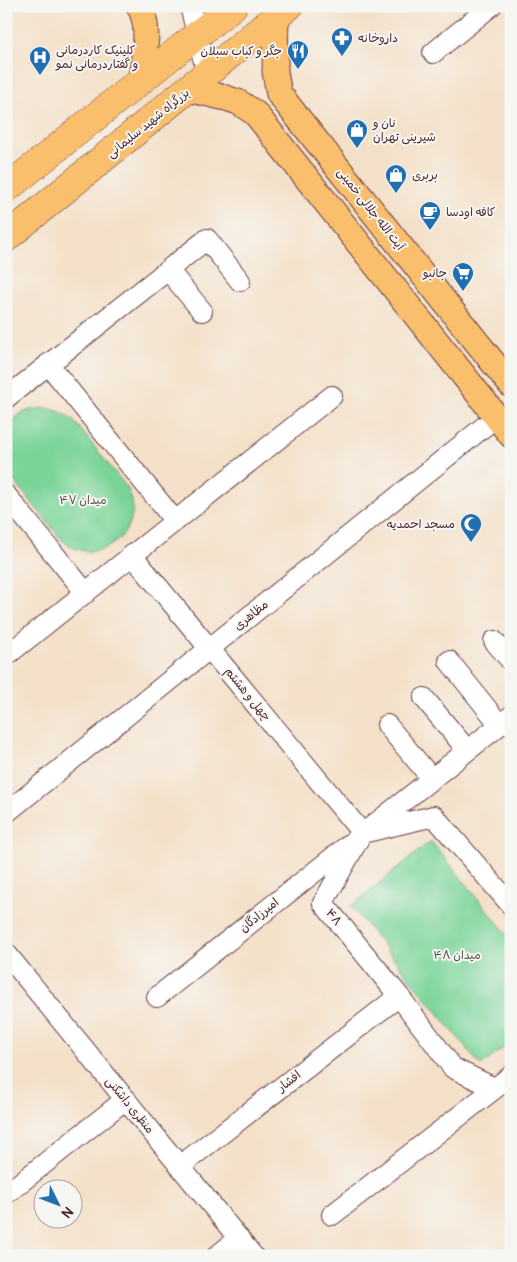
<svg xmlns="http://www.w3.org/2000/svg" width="517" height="1262" viewBox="0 0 517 1262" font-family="Pangolin,'Playpen Sans Arabic',sans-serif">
	<rect width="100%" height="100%" fill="#f6f6f2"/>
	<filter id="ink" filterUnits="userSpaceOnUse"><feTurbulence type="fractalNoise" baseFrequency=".02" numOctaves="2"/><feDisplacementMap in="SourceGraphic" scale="10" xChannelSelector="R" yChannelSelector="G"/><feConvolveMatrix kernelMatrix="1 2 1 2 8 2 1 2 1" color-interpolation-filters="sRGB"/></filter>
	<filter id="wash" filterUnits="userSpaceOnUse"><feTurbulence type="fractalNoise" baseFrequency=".0096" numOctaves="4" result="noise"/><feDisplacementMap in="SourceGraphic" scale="20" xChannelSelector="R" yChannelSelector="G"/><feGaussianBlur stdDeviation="1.12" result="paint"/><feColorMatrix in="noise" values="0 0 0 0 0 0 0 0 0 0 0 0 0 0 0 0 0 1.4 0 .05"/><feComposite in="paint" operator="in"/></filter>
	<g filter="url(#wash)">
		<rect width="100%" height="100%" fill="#f4e0c8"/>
		<!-- green -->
		<path fill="#7ad499" stroke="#627a62" d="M44 408C56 409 64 413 74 421L128 489C129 493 131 496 132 500 138 530 108 558 79 550 73 548 67 544 62 540L6 471V429L13 420 22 413 32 409Z
			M431 841 511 939V1042L481 1066 351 906Z"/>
	</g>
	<g filter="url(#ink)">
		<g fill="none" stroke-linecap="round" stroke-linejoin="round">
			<!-- minor casing -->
			<g stroke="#643c43" stroke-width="22">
				<path id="minor" d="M190 6 207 74
					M433 53 491 6
					M168 270 202 311
					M48 364 175 521
					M6 398 207 239 240 281
					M6 495 86 593
					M132 555 362 833
					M494 641 511 661
					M6 656 332 396
					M449 661 500 725
					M424 698 467 750
					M387 725 432 779
					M6 813 496 417
					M6 953 253 1256
					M157 997 511 716
					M494 1088 453 1068 399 996 323 903 362 833 434 816 511 905
					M180 1166 399 996
					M6 1194 126 1099
					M332 1215 511 1076
					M217 1256 239 1238"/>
			</g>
			<!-- major casing -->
			<g stroke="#643c43" stroke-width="27">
				<path id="major" d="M139 6C152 28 143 57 141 80
					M276 16 275 72 279 94 511 385
					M188 89 226 98 238 102 255 113 511 435"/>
			</g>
			<!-- highway casing -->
			<g stroke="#643c43" stroke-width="29">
				<path id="highway" d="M6 189 233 6
					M6 238 289 6"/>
			</g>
			<!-- minor -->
			<use href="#minor" stroke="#fff" stroke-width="20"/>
			<!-- major -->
			<use href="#major" stroke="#f9bf6d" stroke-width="25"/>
			<!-- highway -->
			<use href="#highway" stroke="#f9bf6d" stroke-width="28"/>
		</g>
	</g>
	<!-- icons -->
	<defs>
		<g id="pharmacy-pin" transform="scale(1.125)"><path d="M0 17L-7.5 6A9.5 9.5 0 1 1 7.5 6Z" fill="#1f6fb2" stroke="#f6f6f2"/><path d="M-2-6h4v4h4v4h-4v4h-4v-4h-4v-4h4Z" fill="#fff"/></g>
		<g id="restaurant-pin" transform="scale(1.125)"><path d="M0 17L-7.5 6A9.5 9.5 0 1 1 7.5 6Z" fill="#1f6fb2" stroke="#f6f6f2"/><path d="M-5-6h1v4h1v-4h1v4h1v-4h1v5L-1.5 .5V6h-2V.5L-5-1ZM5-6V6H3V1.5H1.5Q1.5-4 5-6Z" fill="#fff"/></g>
		<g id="hospital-pin" transform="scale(1.125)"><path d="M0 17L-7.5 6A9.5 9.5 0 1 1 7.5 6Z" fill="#1f6fb2" stroke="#f6f6f2"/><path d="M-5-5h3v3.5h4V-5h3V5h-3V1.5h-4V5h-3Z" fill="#fff"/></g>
		<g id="shop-pin" transform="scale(1.125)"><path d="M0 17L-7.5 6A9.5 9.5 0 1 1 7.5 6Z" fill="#1f6fb2" stroke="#f6f6f2"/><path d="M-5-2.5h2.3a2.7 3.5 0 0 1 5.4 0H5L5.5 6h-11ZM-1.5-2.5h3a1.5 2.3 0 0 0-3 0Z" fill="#fff"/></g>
		<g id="cafe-pin" transform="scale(1.125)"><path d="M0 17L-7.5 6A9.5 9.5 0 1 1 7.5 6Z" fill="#1f6fb2" stroke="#f6f6f2"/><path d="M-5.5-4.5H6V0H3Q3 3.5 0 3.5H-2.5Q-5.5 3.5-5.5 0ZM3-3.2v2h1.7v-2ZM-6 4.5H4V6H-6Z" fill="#fff"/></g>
		<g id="supermarket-pin" transform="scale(1.125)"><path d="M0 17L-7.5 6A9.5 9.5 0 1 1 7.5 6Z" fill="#1f6fb2" stroke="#f6f6f2"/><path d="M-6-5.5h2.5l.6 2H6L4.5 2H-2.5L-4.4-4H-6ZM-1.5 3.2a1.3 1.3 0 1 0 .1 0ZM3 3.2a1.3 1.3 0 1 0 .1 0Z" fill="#fff"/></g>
		<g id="mosque-pin" transform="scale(1.125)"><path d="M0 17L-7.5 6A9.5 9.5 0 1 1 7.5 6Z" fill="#1f6fb2" stroke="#f6f6f2"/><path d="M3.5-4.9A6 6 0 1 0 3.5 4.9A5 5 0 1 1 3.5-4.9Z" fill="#fff"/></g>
	</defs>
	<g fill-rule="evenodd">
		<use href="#pharmacy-pin" x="342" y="38"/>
		<use href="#restaurant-pin" x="298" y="51"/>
		<use href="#hospital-pin" x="40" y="57"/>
		<use href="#shop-pin" x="357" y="130"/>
		<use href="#shop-pin" x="396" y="175"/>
		<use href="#cafe-pin" x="430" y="212"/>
		<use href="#supermarket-pin" x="463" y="273"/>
		<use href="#mosque-pin" x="471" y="524"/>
	</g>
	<g text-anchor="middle" stroke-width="4" stroke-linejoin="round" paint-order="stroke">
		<!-- poi labels -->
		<g font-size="12" fill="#4a1f2b" stroke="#f6f6f2" text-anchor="start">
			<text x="358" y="42">داروخانه</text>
			<text x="56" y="54">کلینیک کاردرمانی<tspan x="56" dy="14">و گفتاردرمانی نمو</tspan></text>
			<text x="282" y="55" text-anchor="end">جگر و کباب سبلان</text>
			<text x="373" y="127">نان و<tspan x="373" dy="14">شیرینی تهران</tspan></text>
			<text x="412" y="179">بربری</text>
			<text x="446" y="216">کافه اودسا</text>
			<text x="447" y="277" text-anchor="end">جانبو</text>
			<text x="455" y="528" text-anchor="end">مسجد احمدیه</text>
		</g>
		<!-- street labels -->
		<g font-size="12" fill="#4a1f2b" stroke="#f6f6f2">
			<text transform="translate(148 123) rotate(-39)" y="4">بزرگراه شهید سلیمانی</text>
			<text transform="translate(371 209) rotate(52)" y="4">آيت الله جلالى خمينى</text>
			<text transform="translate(251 615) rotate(-39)" y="4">مظاهری</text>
			<text transform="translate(248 694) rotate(51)" y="4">چهل و هشتم</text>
			<text transform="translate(259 915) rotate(-39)" y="4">امیرزادگان</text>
			<text transform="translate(334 917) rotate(51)" y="4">۴۸</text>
			<text transform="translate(289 1081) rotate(-38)" y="4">افشار</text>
			<text transform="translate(130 1105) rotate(51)" y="4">منظری داشکنی</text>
		</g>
		<!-- park labels -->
		<g font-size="12" fill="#58554c" stroke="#f6f6f2">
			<text x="83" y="504">میدان ۴۷</text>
			<text x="457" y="959">میدان ۴۸</text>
		</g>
	</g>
	<!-- margin -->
	<rect width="517" height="1262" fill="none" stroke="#f6f6f2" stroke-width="25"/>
	<!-- north arrow -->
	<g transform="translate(58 1204) rotate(132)"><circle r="24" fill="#f6f6f2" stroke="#b1a0a2"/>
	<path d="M0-4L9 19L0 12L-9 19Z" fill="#1f6fb2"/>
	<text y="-8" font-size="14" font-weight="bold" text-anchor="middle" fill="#4a1f2b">N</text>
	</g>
</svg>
